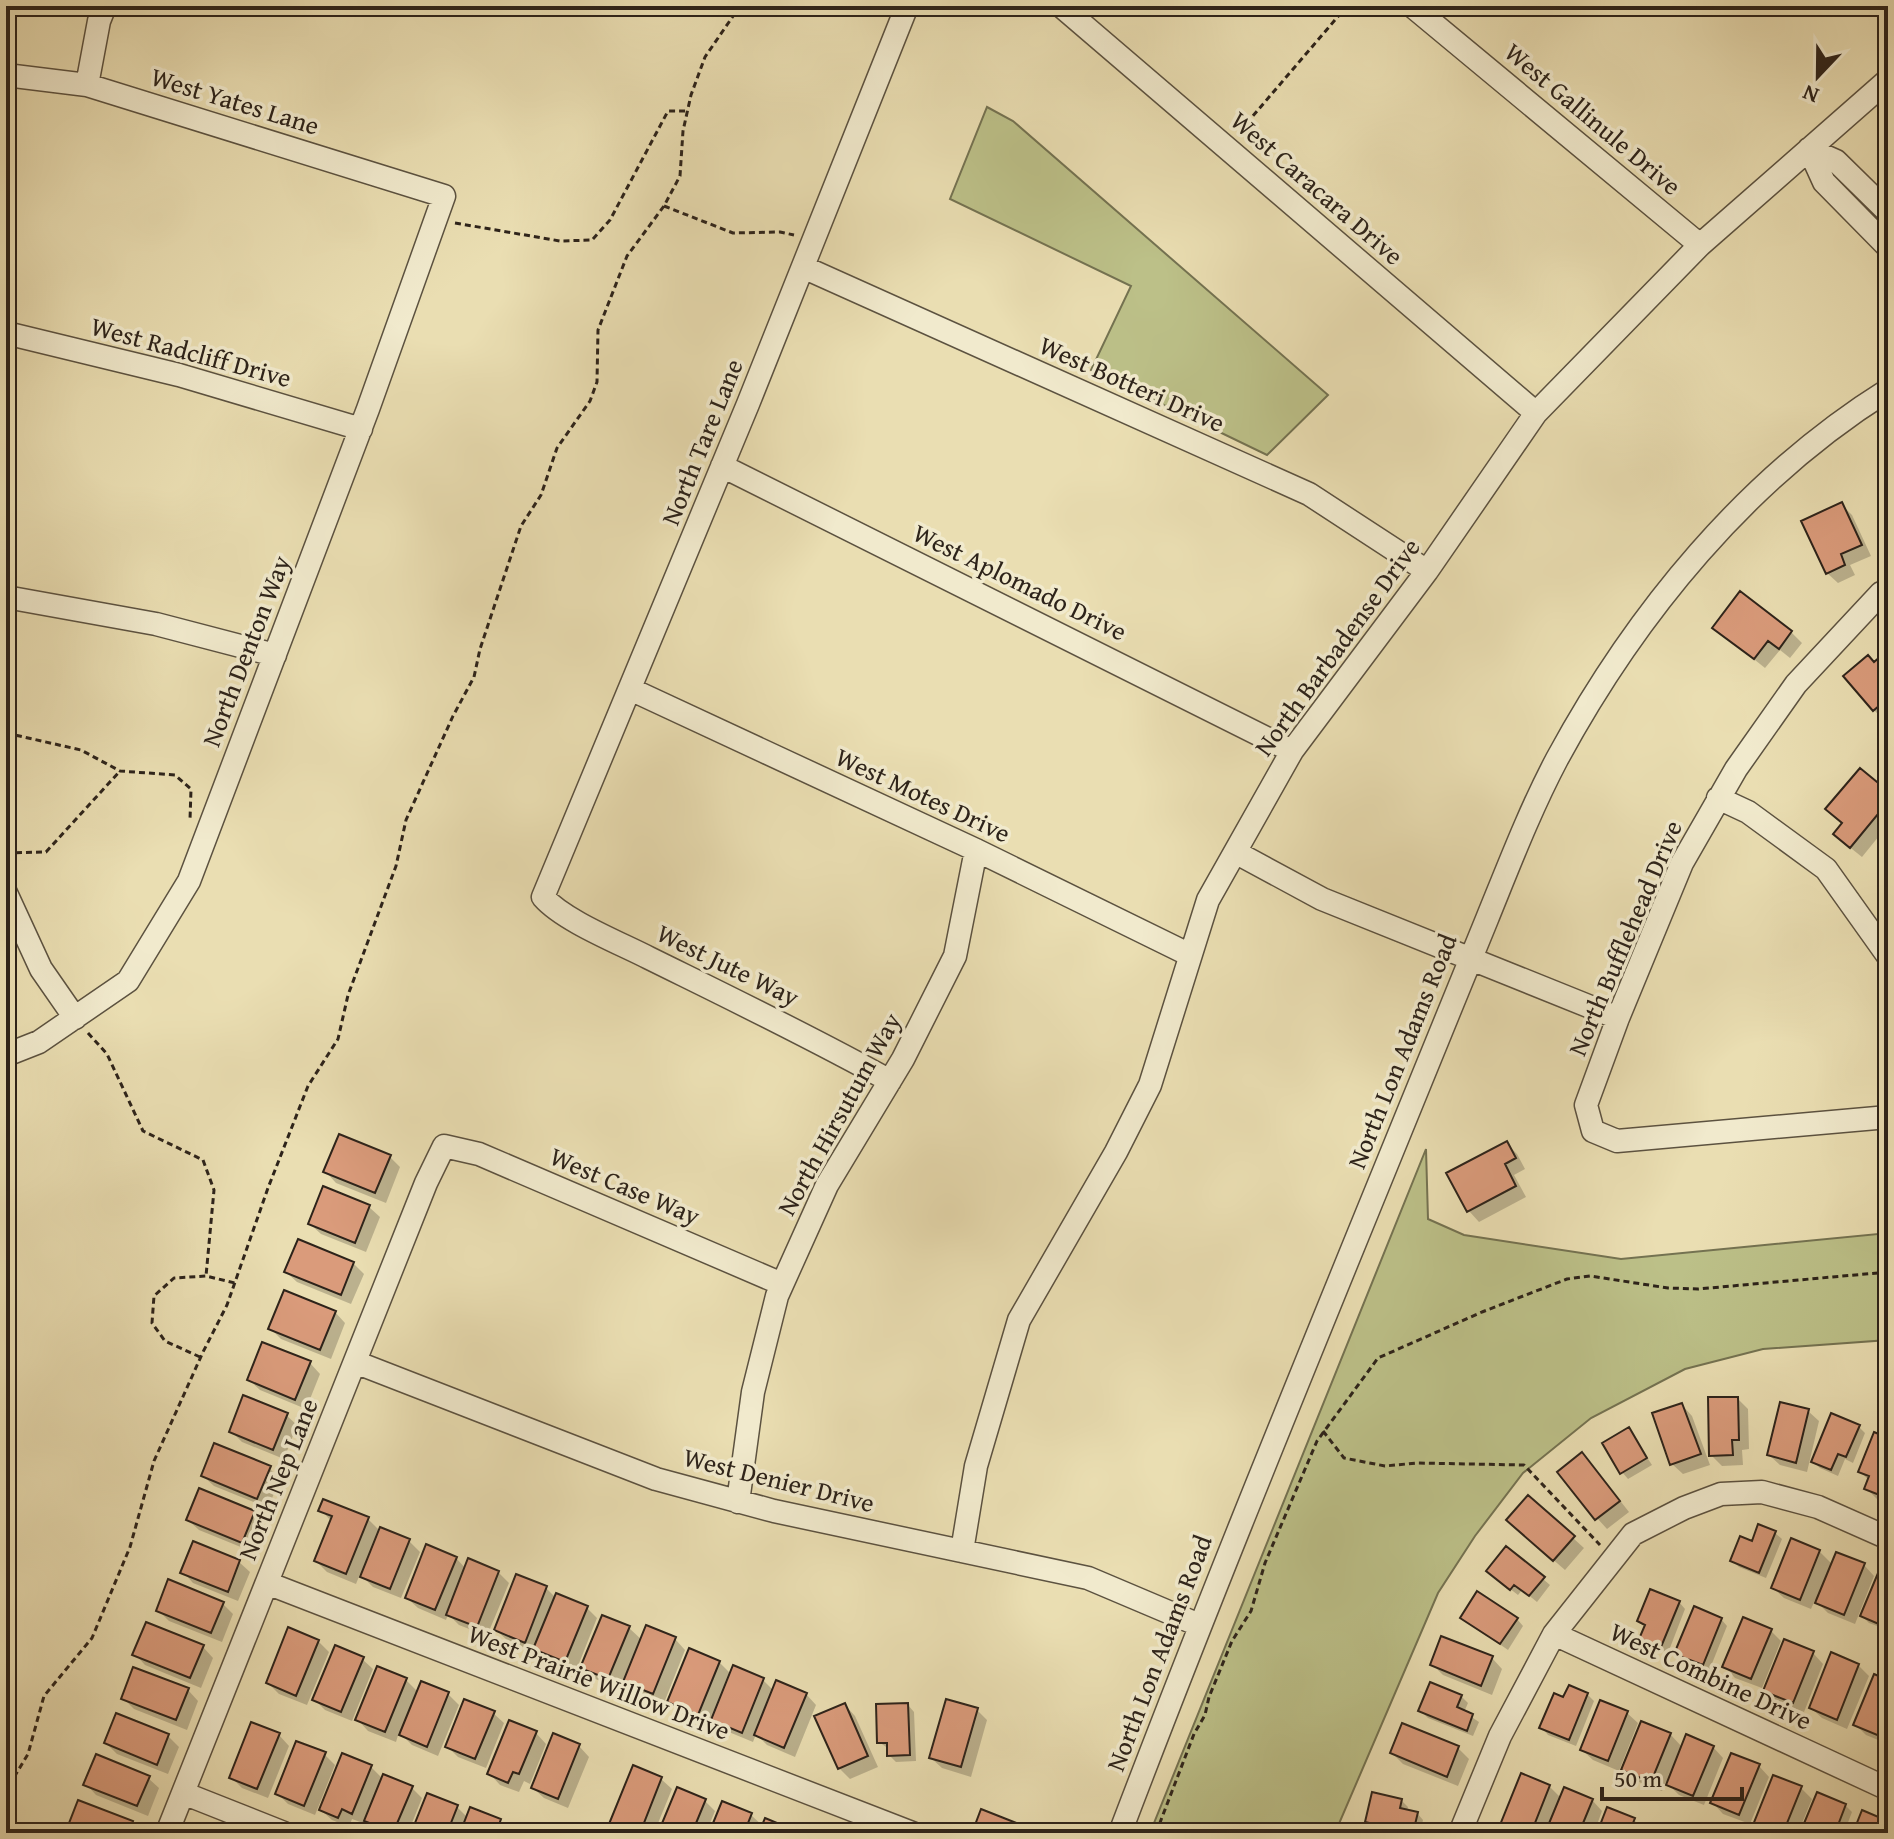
<svg xmlns="http://www.w3.org/2000/svg" width="1894" height="1839" viewBox="0 0 1894 1839" font-family="'Gentium Book Plus',serif">
	<rect width="100%" height="100%" fill="#eadeb2"/>
	<filter id="stains"><feTurbulence type="fractalNoise" baseFrequency=".0025" numOctaves="4"/><feColorMatrix values="0 0 0 0 .2 0 0 0 0 .09 0 0 0 0 .02 0 0 0 .5 -.17"/></filter>
	<radialGradient id="worn" r=".72"><stop offset=".6" stop-color="#630" stop-opacity="0"/><stop offset="1" stop-color="#630" stop-opacity=".3"/></radialGradient>
	<!-- green -->
	<path fill="#bcc088" stroke="#747251" stroke-width="2" d="M987 107 1013 121 1328 395 1267 455 1091 370 1131 286 950 199Z
		M1426 1149 1428 1219 1464 1235 1621 1259 1888 1233V1340L1763 1349 1685 1369 1591 1418 1523 1473 1475 1536 1438 1593 1335 1833H1150Z"/>
	<!-- shadow -->
	<path fill="#0003" d="M1841 504 1852 515 1871 556 1850 565 1855 575 1838 583 1827 573Z
		M1715 628 1791 632 1802 643 1790 658 1780 650 1765 668Z
		M1888 653V725L1874 710V664Z
		M1888 794V825L1862 857 1847 845 1844 824Z
		M1506 1143 1517 1154 1525 1169 1514 1175 1526 1197 1479 1222 1469 1211Z
		M389 1156 400 1167 386 1203 336 1183 326 1172Z
		M369 1207 380 1217 366 1252 321 1234 310 1224Z
		M353 1263 364 1274 351 1304 297 1282 286 1272Z
		M335 1312 345 1323 331 1359 281 1339 270 1328Z
		M310 1363 320 1374 306 1409 260 1390 249 1380Z
		M1738 1399 1748 1409 1749 1449 1742 1450 1743 1465 1722 1466 1711 1455Z
		M1682 1405 1692 1416 1710 1465 1683 1474 1672 1464Z
		M1808 1411 1819 1421 1807 1472 1780 1465 1769 1455Z
		M286 1415 297 1425 284 1459 242 1442 231 1431Z
		M1858 1426 1865 1433 1853 1463 1845 1459 1838 1476 1820 1468 1813 1462Z
		M1629 1430 1652 1465 1628 1479 1622 1472Z
		M1888 1440V1503L1877 1499 1866 1488 1870 1481 1860 1472Z
		M1592 1465 1629 1512 1607 1529 1597 1518Z
		M269 1468 280 1479 268 1508 214 1486 203 1476Z
		M1529 1498 1584 1548 1565 1570 1520 1531Z
		M321 1510 368 1519 381 1532 409 1541 420 1552 401 1598 373 1587 360 1574 356 1584 327 1572 316 1561 332 1522Z
		M254 1513 264 1523 253 1552 199 1530 188 1520Z
		M1775 1533 1782 1539 1766 1578 1739 1567 1732 1560 1753 1543Z
		M1819 1551 1833 1565H1864L1874 1576 1855 1624 1828 1613 1815 1600 1811 1609 1784 1598 1773 1588Z
		M456 1558 466 1569 498 1572 509 1583 487 1636 459 1625 448 1614 446 1620 418 1608 407 1598Z
		M239 1562 250 1572 238 1601 193 1583 183 1572Z
		M1496 1578 1543 1579 1550 1585 1537 1602 1522 1590 1518 1595Z
		M1888 1579V1630L1869 1623 1862 1616Z
		M546 1588 556 1598 586 1607 597 1618 576 1671 546 1659 536 1649 535 1652 507 1640 496 1630Z
		M1679 1602 1685 1609 1668 1653 1648 1645 1642 1638 1646 1628 1639 1621Z
		M222 1603 233 1614 222 1642 169 1621 158 1610Z
		M1462 1618 1517 1619 1523 1626 1508 1650Z
		M1721 1619 1727 1626 1709 1671 1683 1660 1677 1654Z
		M629 1628 642 1640 675 1639 685 1650 664 1703 636 1692 623 1679 619 1689 593 1678 582 1668Z
		M1770 1630 1781 1641 1762 1688 1735 1678 1725 1667Z
		M318 1641 329 1652 307 1705 279 1694 268 1683Z
		M203 1647 213 1658 201 1688 145 1665 135 1654Z
		M1813 1653 1823 1664 1804 1712 1776 1701 1766 1691Z
		M1492 1658 1502 1669 1492 1695 1443 1675 1432 1664Z
		M362 1659 373 1669 352 1721 325 1710 315 1700Z
		M719 1662 732 1675 763 1680 774 1691 806 1694 816 1705 795 1757 767 1745 756 1734 753 1742 724 1730 711 1718 709 1724 680 1713 670 1702Z
		M1858 1665 1869 1676 1847 1729 1822 1718 1811 1708Z
		M406 1680 419 1693 422 1683 448 1694 459 1705 438 1756 412 1745 399 1732 396 1742 368 1731 358 1720Z
		M1888 1682V1744L1866 1735 1855 1724Z
		M188 1690 198 1701 187 1730 134 1709 123 1698Z
		M1587 1694 1594 1701 1576 1746 1548 1735 1542 1728 1565 1700Z
		M1461 1696 1468 1703 1464 1712 1479 1722 1473 1736 1428 1718 1421 1711Z
		M845 1705 855 1716 878 1767 850 1779 839 1768Z
		M908 1705 914 1712 916 1761 896 1762 889 1755V1749L879 1742Z
		M977 1710 987 1720 971 1777 942 1768 931 1758Z
		M493 1713 504 1723 486 1768 458 1757 447 1746Z
		M1627 1713 1638 1723 1619 1771 1593 1760 1582 1750Z
		M1403 1726 1458 1748 1469 1759 1458 1786 1403 1764 1392 1753Z
		M536 1733 546 1744 530 1784 524 1781 519 1792 500 1785 490 1774Z
		M1670 1734 1683 1748 1713 1747 1723 1758 1704 1805 1679 1795 1666 1782 1662 1791 1634 1780 1624 1769Z
		M279 1735 289 1746 268 1798 242 1788 231 1777Z
		M168 1736 179 1747 168 1774 117 1754 106 1743Z
		M579 1746 589 1757 568 1808 544 1798 533 1788Z
		M324 1754 335 1765 315 1815 288 1804 277 1793Z
		M1759 1766 1769 1777 1750 1824 1723 1814 1713 1803Z
		M371 1767 383 1779 411 1787 422 1798 408 1833H374L376 1830 365 1819 363 1823 352 1819 349 1827 332 1820 321 1810Z
		M148 1778 159 1788 148 1816 96 1795 86 1784Z
		M661 1779 672 1789 654 1833H620L611 1824Z
		M1549 1786 1561 1798 1592 1800 1602 1811 1594 1833H1510L1502 1824Z
		M1801 1788 1812 1799 1798 1833H1757L1753 1829Z
		M704 1800 715 1811 706 1833H660Z
		M1401 1800 1408 1807 1407 1811 1417 1813 1423 1820 1420 1833H1396L1374 1828 1367 1821Z
		M723 1803 751 1815 764 1827 794 1833H711Z
		M1845 1805 1852 1812 1844 1833H1802Z
		M457 1807 468 1818 500 1821 510 1833H413Z
		M1608 1809 1634 1820 1645 1831 1644 1833H1599Z
		M132 1823 142 1833H71L68 1830Z"/>
	<!-- building -->
	<path fill="#da9b7b" stroke="#2d231a" stroke-width="2" d="M1842 502 1862 545 1841 554 1845 565 1826 574 1801 521Z
		M1740 591 1792 631 1779 649 1768 641 1754 659 1712 628Z
		M1888 650V698L1873 711 1843 676 1868 655 1874 662Z
		M1860 768 1888 791V802L1850 848 1833 834 1842 823 1825 809Z
		M339 1134 391 1155 375 1193 323 1172Z
		M1507 1141 1516 1158 1505 1164 1516 1186 1467 1212 1446 1173Z
		M323 1186 370 1205 355 1243 308 1224Z
		M298 1239 354 1262 341 1295 284 1272Z
		M284 1290 336 1311 320 1350 268 1329Z
		M262 1342 311 1361 295 1400 247 1380Z
		M243 1395 288 1413 273 1450 229 1432Z
		M1708 1397H1738L1739 1440H1732L1733 1455 1709 1456Z
		M1780 1402 1809 1409 1796 1463 1767 1455Z
		M1682 1403 1701 1454 1670 1465 1652 1413Z
		M1831 1413 1860 1425 1846 1457 1838 1454 1831 1470 1811 1462Z
		M1629 1427 1647 1458 1620 1474 1602 1443Z
		M1874 1432 1888 1438V1483L1882 1496 1864 1489 1869 1476 1858 1472Z
		M214 1443 271 1466 257 1499 201 1476Z
		M1582 1452 1620 1501 1595 1520 1557 1472Z
		M199 1488 255 1511 242 1543 186 1520Z
		M1528 1495 1575 1536 1553 1561 1506 1520Z
		M323 1499 369 1517 346 1574 314 1561 332 1516 318 1511Z
		M1758 1524 1776 1531 1759 1573 1730 1561 1740 1536 1752 1541Z
		M380 1527 410 1539 390 1589 360 1577Z
		M1791 1538 1820 1550 1800 1600 1771 1588Z
		M193 1541 240 1560 228 1592 180 1573Z
		M426 1544 457 1557 435 1610 405 1598Z
		M1506 1546 1545 1577 1529 1596 1514 1585 1510 1590 1486 1571Z
		M1836 1552 1865 1563 1844 1615 1815 1603Z
		M468 1558 499 1571 477 1627 446 1615Z
		M1878 1573 1888 1577V1628L1860 1616Z
		M516 1574 547 1586 525 1643 494 1630Z
		M168 1579 224 1602 211 1633 156 1611Z
		M1650 1589 1680 1601 1661 1647 1639 1639 1645 1625 1637 1621Z
		M1477 1591 1518 1618 1500 1644 1460 1618Z
		M556 1593 588 1606 565 1662 533 1649Z
		M1694 1606 1722 1618 1703 1665 1674 1654Z
		M602 1615 630 1626 608 1679 580 1668Z
		M1743 1617 1772 1629 1751 1679 1722 1667Z
		M146 1622 204 1645 190 1678 132 1655Z
		M646 1625 676 1637 653 1694 623 1682Z
		M288 1627 319 1640 296 1696 266 1683Z
		M1441 1636 1493 1656 1481 1686 1430 1665Z
		M1784 1639 1814 1651 1793 1703 1763 1691Z
		M335 1645 364 1657 341 1712 312 1700Z
		M689 1648 720 1661 698 1715 667 1702Z
		M1831 1652 1859 1664 1837 1720 1809 1708Z
		M733 1665 764 1678 742 1733 711 1720Z
		M377 1666 407 1678 385 1732 355 1720Z
		M133 1667 189 1688 176 1720 121 1699Z
		M1874 1674 1888 1680V1722L1882 1737 1853 1725Z
		M776 1680 807 1693 784 1748 754 1735Z
		M421 1681 449 1692 427 1747 399 1735Z
		M1430 1682 1462 1695 1457 1707 1473 1714 1467 1731 1418 1711Z
		M1569 1685 1588 1693 1569 1740 1539 1728 1554 1693 1563 1697Z
		M464 1699 495 1711 475 1759 445 1747Z
		M946 1699 978 1708 961 1767 929 1758Z
		M1600 1700 1628 1711 1608 1761 1580 1750Z
		M845 1703 868 1756 838 1769 814 1716Z
		M908 1703 910 1755 887 1756V1743H877L876 1704Z
		M116 1713 169 1734 157 1765 104 1743Z
		M509 1720 537 1731 519 1774 513 1772 508 1783 487 1774Z
		M1641 1721 1671 1733 1651 1782 1621 1770Z
		M251 1722 280 1733 257 1789 229 1778Z
		M1402 1723 1459 1746 1447 1777 1390 1753Z
		M553 1733 580 1744 558 1799 531 1788Z
		M1686 1734 1714 1746 1693 1796 1666 1785Z
		M296 1741 326 1752 304 1806 275 1794Z
		M342 1753 372 1765 352 1814 342 1809 338 1818 319 1810Z
		M1731 1753 1760 1764 1739 1815 1710 1803Z
		M96 1754 150 1776 137 1806 83 1785Z
		M633 1765 662 1777 640 1833H630L609 1824Z
		M1521 1773 1550 1785 1531 1833H1520L1500 1825Z
		M383 1774 413 1786 393 1833H372L375 1825 364 1821Z
		M1773 1775 1802 1786 1783 1833H1758L1751 1830Z
		M677 1787 706 1799 692 1833H658Z
		M1564 1787 1593 1799 1579 1833H1545Z
		M1372 1792 1402 1799 1400 1808 1418 1812 1413 1833 1365 1822Z
		M1817 1792 1846 1804 1835 1833H1800Z
		M427 1793 458 1805 447 1833H411Z
		M78 1800 133 1821 128 1833H72L66 1831Z
		M722 1801 752 1813 744 1833H709Z
		M470 1807 501 1819 496 1833H460Z
		M1607 1807 1635 1818 1629 1833H1597Z
		M981 1809 1039 1832 1038 1833H972Z
		M1862 1810 1888 1821 1886 1833H1853Z
		M765 1818 794 1830 793 1833H759Z"/>
	<g fill="none" stroke-linecap="round" stroke-linejoin="round">
		<!-- minor casing -->
		<g stroke="#5c5240" stroke-width="25">
			<path id="minor" d="M1061 6 1536 413
				M1412 6 1700 245
				M6 75 87 85 444 196 368 409 189 881 128 981 39 1042 6 1055
				M87 85 99 21 105 6
				M1809 149 1824 182 1888 247
				M1809 149 1836 161 1888 212
				M803 267 1309 494 1427 571
				M6 333 179 375 361 429
				M722 466 1292 751
				M1888 591 1881 593 1796 684 1736 769 1682 863 1618 1018 1586 1105 1593 1131 1617 1141 1888 1117
				M6 597 156 624 275 655
				M630 689 976 850 1190 955
				M1718 798 1748 812 1826 869 1888 956
				M1235 852 1322 899 1618 1018
				M6 893 41 969 75 1018
				M890 1081C811 1037 730 998 649 958 620 943 564 921 543 897L748 404 907 6
				M355 1362 656 1479 774 1511 1088 1578 1199 1625
				M738 1502 753 1392 777 1296 827 1185 903 1059 955 956 976 850
				M962 1551 976 1466 1019 1320 1116 1152 1150 1085 1208 900 1292 751 1427 571 1536 413 1700 245 1888 80
				M267 1583 912 1833
				M1554 1634 1888 1789
				M183 1793 284 1833
				M167 1833 426 1183 444 1146 479 1154 782 1284
				M1120 1833C1199 1625 1283 1419 1367 1213 1406 1115 1446 1017 1487 919 1509 865 1530 810 1557 759 1636 613 1747 478 1888 390
				M1460 1833 1500 1736 1554 1634 1633 1534 1684 1508 1721 1494 1762 1492 1818 1507 1888 1538"/>
		</g>
		<!-- path -->
		<path stroke="#2d231a" stroke-width="3" stroke-dasharray="6 4" stroke-linecap="butt" d="M1240 131 1347 6
			M664 206 733 233 780 232 794 235
			M455 223 560 241 592 240 610 220 668 111H687
			M6 735H15L81 750 120 771 175 775 191 789 190 820
			M6 853 46 852 120 771
			M88 1033 107 1054 143 1131 203 1160 214 1190 206 1276
			M200 1357 165 1341 152 1323 154 1296 174 1278 206 1276 235 1283
			M1323 1431 1344 1458 1385 1466 1417 1463 1524 1465 1600 1545
			M6 1782 13 1779 28 1754 44 1696 92 1638 130 1547 154 1461 203 1352 227 1305 268 1188 308 1086 338 1039 348 995 396 866 406 820 453 716 474 677 480 649 521 526 541 495 557 448 590 401 597 382 598 330 627 256 664 206 680 176 683 131 691 95 705 57 740 6
			M1156 1833 1194 1734 1205 1715 1209 1697 1232 1641 1251 1611 1265 1563 1317 1441 1378 1358 1482 1312 1567 1279 1590 1276 1668 1288 1698 1289 1888 1272"/>
		<!-- minor -->
		<use href="#minor" stroke="#f1eacd" stroke-width="22"/>
	</g>
	<g text-anchor="middle" stroke-width="7" stroke-linejoin="round" paint-order="stroke">
		<!-- street labels -->
		<g font-size="26" fill="#2d231a" stroke="#f1eacd">
			<text transform="translate(235 101) rotate(17)" y="9">West Yates Lane</text>
			<text transform="translate(1593 119) rotate(40)" y="9">West Gallinule Drive</text>
			<text transform="translate(1317 188) rotate(41)" y="9">West Caracara Drive</text>
			<text transform="translate(191 352) rotate(15)" y="9">West Radcliff Drive</text>
			<text transform="translate(1132 384) rotate(24)" y="9">West Botteri Drive</text>
			<text transform="translate(702 442) rotate(-68)" y="9">North Tare Lane</text>
			<text transform="translate(1020 582) rotate(26)" y="9">West Aplomado Drive</text>
			<text transform="translate(1337 647) rotate(-54)" y="9">North Barbadense Drive</text>
			<text transform="translate(246 651) rotate(-69)" y="9">North Denton Way</text>
			<text transform="translate(923 795) rotate(25)" y="9">West Motes Drive</text>
			<text transform="translate(1625 938) rotate(-67)" y="9">North Bufflehead Drive</text>
			<text transform="translate(728 965) rotate(26)" y="9">West Jute Way</text>
			<text transform="translate(1402 1051) rotate(-68)" y="9">North Lon Adams Road</text>
			<text transform="translate(839 1114) rotate(-61)" y="9">North Hirsutum Way</text>
			<text transform="translate(625 1186) rotate(23)" y="9">West Case Way</text>
			<text transform="translate(278 1479) rotate(-68)" y="9">North Nep Lane</text>
			<text transform="translate(779 1480) rotate(14)" y="9">West Denier Drive</text>
			<text transform="translate(1159 1653) rotate(-69)" y="9">North Lon Adams Road</text>
			<text transform="translate(1711 1676) rotate(25)" y="9">West Combine Drive</text>
			<text transform="translate(599 1682) rotate(21)" y="9">West Prairie Willow Drive</text>
		</g>
	</g>
	<!-- margin -->
	<rect width="1894" height="1839" fill="none" stroke="#eadeb2" stroke-width="32"/>
	<rect x="8" y="8" width="1878" height="1823" fill="none" stroke="#2d231a" stroke-width="4"/>
	<rect x="16" y="16" width="1862" height="1807" fill="none" stroke="#2d231a" stroke-width="2"/>
	<!-- north arrow -->
	<g transform="translate(1818 76) rotate(202)" stroke="#f1eacd" stroke-width="6" paint-order="stroke">
	<path d="M0-6L14 30L0 20L-14 30Z" fill="#2d231a"/>
	<text y="-12" font-size="22" font-weight="bold" text-anchor="middle" fill="#2d231a">N</text>
	</g>
	<!-- scale -->
	<path d="M1602 1787v12h140v-12" fill="none" stroke="#2d231a" stroke-width="4"/>
	<text x="1614" y="1787" font-size="24" fill="#2d231a" stroke="#f1eacd" stroke-width="6" paint-order="stroke">50 m</text>
	<rect width="100%" height="100%" filter="url(#stains)"/>
	<rect width="100%" height="100%" fill="url(#worn)"/>
</svg>
